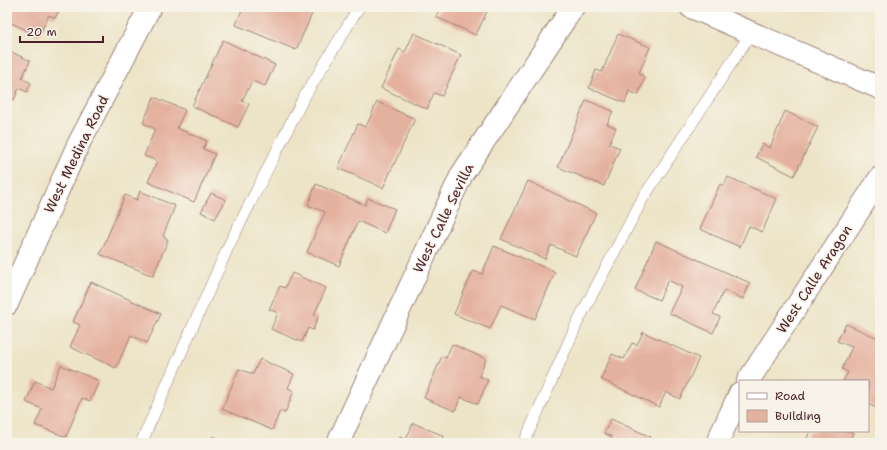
<svg xmlns="http://www.w3.org/2000/svg" width="887" height="450" viewBox="0 0 887 450" font-family="'Shantell Sans',sans-serif">
	<rect width="100%" height="100%" fill="#f7f3e8"/>
	<filter id="ink" filterUnits="userSpaceOnUse"><feTurbulence type="fractalNoise" baseFrequency=".025" numOctaves="2"/><feDisplacementMap in="SourceGraphic" scale="8" xChannelSelector="R" yChannelSelector="G"/><feConvolveMatrix kernelMatrix="1 2 1 2 8 2 1 2 1" color-interpolation-filters="sRGB"/></filter>
	<filter id="wash" filterUnits="userSpaceOnUse"><feTurbulence type="fractalNoise" baseFrequency=".012" numOctaves="4" result="noise"/><feDisplacementMap in="SourceGraphic" scale="16" xChannelSelector="R" yChannelSelector="G"/><feGaussianBlur stdDeviation="0.9" result="paint"/><feColorMatrix in="noise" values="0 0 0 0 0 0 0 0 0 0 0 0 0 0 0 0 0 1.4 0 .05"/><feComposite in="paint" operator="in"/></filter>
	<g filter="url(#wash)">
		<rect width="100%" height="100%" fill="#ede4c7"/>
		<g id="blocks">
			<!-- building -->
			<path fill="#e5b19f" d="M13 7H61L55 18 49 15 39 36 7 21Z
				M243 7H315L296 50 236 25Z
				M440 7H489L476 35 436 17Z
				M414 33 461 55 442 96 434 93 427 109 381 88 399 49 405 52Z
				M618 34 650 47 639 73 645 78 638 95 629 91 625 103 589 88 596 70 602 72Z
				M223 40 275 65 265 86 252 81 242 101 249 104 238 127 192 106Z
				M7 50 30 61 22 78 31 83 27 92 19 88 14 100 7 97Z
				M154 97 185 110 177 128 207 141 203 149 215 154 194 202 148 182 157 161 144 156 155 129 143 123Z
				M586 100 613 111 607 124 616 128 609 144 620 148 604 186 558 167Z
				M377 102 415 119 383 188 338 168 358 124 366 127Z
				M785 111 818 127 794 176 756 157 762 144 770 148Z
				M728 177 777 199 762 232 749 226 740 247 700 229 720 184 724 186Z
				M528 181 596 213 576 256 551 245 545 259 501 239Z
				M316 184 365 205 368 198 395 209 385 233 358 221 339 266 307 252 325 212 308 205Z
				M140 191 175 206 163 236 168 240 153 276 100 254 125 195 137 200Z
				M211 193 226 200 215 219 201 212Z
				M656 241 750 283 743 299 724 290 713 314 720 317 713 333 669 313 682 287 668 280 659 300 635 290Z
				M494 246 555 272 535 319 501 305 490 329 454 314 473 271 482 274Z
				M292 273 326 288 314 315 318 317 313 330 308 328 302 342 271 329 278 313 269 309 280 286 285 288Z
				M91 282 161 314 147 343 131 335 116 368 70 347 80 325 73 322Z
				M846 324 880 339V410L868 404V381H843L848 372 842 369 852 347 837 341Z
				M643 332 699 358 680 399 666 392 659 407 601 379 612 354 624 359 632 343 637 345Z
				M452 344 486 359 479 376 488 380 478 404 461 397 455 411 424 398 442 356 446 358Z
				M260 359 294 374 288 388 294 391 285 413 280 411 272 430 222 409 239 369 253 374Z
				M61 365 99 381 90 401 82 398 66 437 35 425 42 409 26 402 35 381 51 388Z
				M611 419 651 437 648 443H609L612 437 604 433Z
				M413 423 444 436 441 443H398L400 437 406 440Z
				M810 431H850L853 433 849 443H805Z
				M213 436 228 443H209Z"/>
		</g>
	</g>
	<g filter="url(#ink)">
		<use href="#blocks" fill-opacity="0" stroke="#9c8279" stroke-width="1"/>
		<g fill="none" stroke-linecap="round" stroke-linejoin="round">
			<!-- service casing -->
			<g stroke="#9c8279" stroke-width="12">
				<path id="service" d="M141 443 229 245 303 99 359 7
					M524 443 578 321 643 198 751 33"/>
			</g>
			<!-- minor casing -->
			<g stroke="#9c8279" stroke-width="24">
				<path id="minor" d="M691 7 880 88
					M7 304 78 145 150 7
					M748 381 880 178
					M338 443 462 174 573 7
					M717 443 740 393"/>
			</g>
			<!-- service -->
			<use href="#service" stroke="#fff" stroke-width="11"/>
			<!-- minor -->
			<use href="#minor" stroke="#fff" stroke-width="22"/>
		</g>
	</g>
	<g text-anchor="middle" stroke-width="3" stroke-linejoin="round" paint-order="stroke">
		<!-- street labels -->
		<g font-size="14" fill="#4a1f2b" stroke="#f7f3e8">
			<text transform="translate(76 154) rotate(-64)" y="5">West Medina Road</text>
			<text transform="translate(443 218) rotate(-64)" y="5">West Calle Sevilla</text>
			<text transform="translate(814 279) rotate(-57)" y="5">West Calle Aragon</text>
		</g>
	</g>
	<!-- margin -->
	<rect width="887" height="450" fill="none" stroke="#f7f3e8" stroke-width="24"/>
	<!-- legend -->
	<rect x="739" y="380" width="130" height="52" fill="#f7f3e8" stroke="#b29e9c"/>
	<rect x="747" y="393" width="20" height="6" fill="#ffffff" stroke="#b29e9c"/>
	<text x="775" y="400" font-size="12" fill="#4a1f2b">Road</text>
	<rect x="747" y="410" width="20" height="12" fill="#e5b19f" stroke="#b29e9c"/>
	<text x="775" y="420" font-size="12" fill="#4a1f2b">Building</text>
	<!-- scale -->
	<path d="M20 36v6h83v-6" fill="none" stroke="#4a1f2b" stroke-width="2"/>
	<text x="26" y="36" font-size="12" fill="#4a1f2b" stroke="#f7f3e8" stroke-width="3" paint-order="stroke">20 m</text>
</svg>
